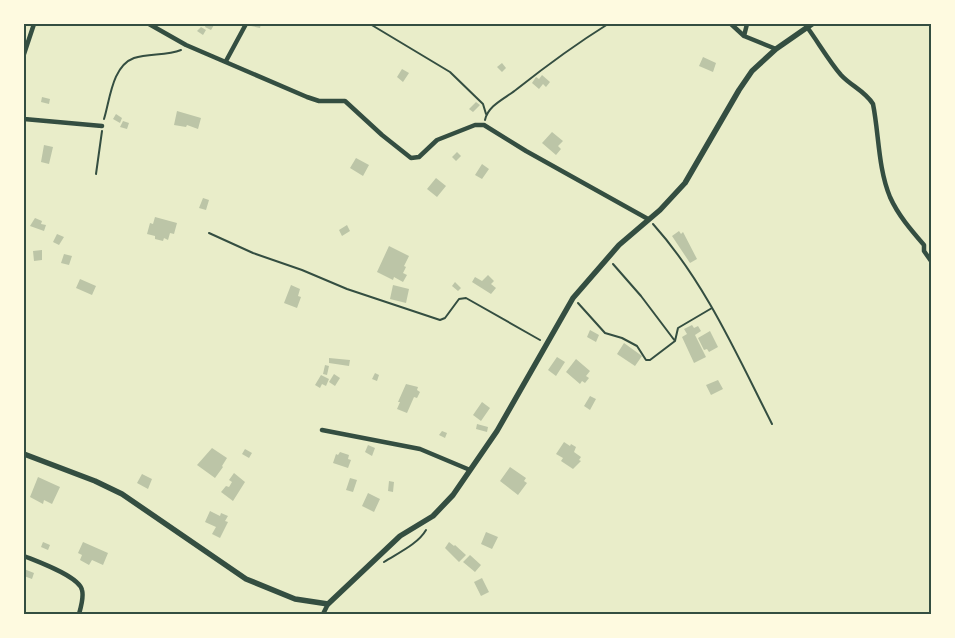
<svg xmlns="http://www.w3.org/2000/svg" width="955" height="638" viewBox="0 0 955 638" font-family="Helvetica,sans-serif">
	<rect width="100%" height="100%" fill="#e9edc9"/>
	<!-- building -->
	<path fill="#bcc5a7" d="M206 24 214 25 211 30 205 27Z
		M252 24H261L260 28 251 26Z
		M201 27 206 30 203 35 197 31Z
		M703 57 716 63 713 72 699 66Z
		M502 63 506 68 502 72 497 67Z
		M402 69 409 73 403 82 397 77Z
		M542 75 550 82 546 87 543 84 539 89 532 83 536 77 539 79Z
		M42 97 50 99 49 104 41 102Z
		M476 102 480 105 473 112 469 109Z
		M177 111 201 118 198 129 187 125 186 127 174 125Z
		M116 114 122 118 120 123 113 119Z
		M123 121 129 123 127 129 120 127Z
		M552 132 563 141 558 146 561 149 556 155 542 143Z
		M44 145 53 147 49 164 41 162Z
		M457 152 461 156 456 161 452 157Z
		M356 158 369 165 363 176 350 168Z
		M482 164 489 169 482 179 475 175Z
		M436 178 446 186 437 197 427 189Z
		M203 198 209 200 206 210 199 208Z
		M155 217 177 223 174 234 170 233 168 240 164 238 163 241 155 239V236L147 234 150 223 153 224Z
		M35 218 42 221 41 224 46 225 44 231 30 226Z
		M347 225 350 231 342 236 339 230Z
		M679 231 681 234 683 232 697 259 690 263 672 236Z
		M57 234 64 237 59 245 53 242Z
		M389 246 409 256 404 266 406 267 403 273 407 275 403 282 394 277 393 280 377 272Z
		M42 250V260L34 261 33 251Z
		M64 254 72 256 69 265 61 263Z
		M488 275 494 281 491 284 496 288 491 294 472 282 475 277 482 281Z
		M80 279 96 286 92 295 76 288Z
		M455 282 461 288 458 291 452 286Z
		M291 285 300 289 298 296 301 297 297 308 284 303Z
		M393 285 409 289 406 303 390 299Z
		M692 325 694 328 698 326 701 331 695 335 706 357 694 363 682 337 687 334 684 329Z
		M590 330 599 335 596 342 587 337Z
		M710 331 718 347 709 352 707 349 704 350 698 338Z
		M624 343 642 356 635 366 617 354Z
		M557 357 565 362 556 376 548 370Z
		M329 358 350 360 349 366 329 363Z
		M576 359 590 371 586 376 589 378 585 383 582 381 580 384 566 372Z
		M325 365 329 366 327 375 323 374Z
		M375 373 379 375 377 381 372 379Z
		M334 374 340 378 335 386 329 382Z
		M321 375 329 379 326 386 322 384 320 388 315 385Z
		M718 380 723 389 711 395 706 385Z
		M406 384 418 387 417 390 420 392 417 398 414 397 407 413 397 409 400 402H398Z
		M590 396 596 399 590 410 584 406Z
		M482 402 490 408 481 421 473 415Z
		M477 424 488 427 487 432 476 429Z
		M442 431 447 433 445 438 439 435Z
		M564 442 570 446 571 444 576 447 574 452 581 457 579 460 581 461 573 469 561 461 563 458 556 454Z
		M368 445 375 448 372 456 365 452Z
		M212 448 227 458 222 466 223 467 215 478 197 465Z
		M245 449 252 453 249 458 242 454Z
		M340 452 349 455 348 459 351 460 348 468 333 463 336 454 338 455Z
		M510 467 526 478 524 481 527 483 518 495 500 481Z
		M234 473 245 482 233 501 221 492 226 486 229 487 232 482 229 480Z
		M142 474 152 479 148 489 137 483Z
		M38 477 60 487 52 504 44 500 43 504 30 497Z
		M350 478 357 480 353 492 346 490Z
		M389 481 394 482 393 492 388 491Z
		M368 493 380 499 374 512 362 506Z
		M210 511 220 516 221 513 228 516 225 521 228 522 220 538 212 534 216 527 205 522Z
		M486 532 498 537 492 549 481 544Z
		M43 542 50 545 48 550 41 547Z
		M83 542 108 553 103 565 92 560 89 565 80 560 82 555 78 553Z
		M449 542 454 546 455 545 466 555 459 562 445 548Z
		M470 555 481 565 475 572 463 562Z
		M24 569 34 573 32 579 24 576Z
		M482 578 489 592 481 596 474 582Z"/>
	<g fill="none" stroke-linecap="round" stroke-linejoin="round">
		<!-- path -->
		<path stroke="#344e41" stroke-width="2" d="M370 24 450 72 483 104 486 114
			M104 119C110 100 112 66 134 58 149 53 166 56 181 50
			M485 120C488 105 506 98 517 89 546 66 576 44 608 24
			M96 174 102 131
			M653 224C705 282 737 355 772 424
			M209 233 253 253 302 270 347 289 440 320 445 318 459 299 466 298 540 340
			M613 264 641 296 675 341
			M578 303 605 333 622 338 637 346 646 360H650L675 341 678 328 712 308
			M384 562C398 553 418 544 426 530"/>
		<!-- minor -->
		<path stroke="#344e41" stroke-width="4.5" d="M149 24 186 45 307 97 319 101H345L382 135 411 158 419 157 437 140 475 125H484L526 151 648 219
			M731 24 744 36 776 49
			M807 27C818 42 829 61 841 75 851 86 865 91 873 104 879 134 878 168 890 197 898 215 911 230 924 245V251L931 261
			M744 36 747 24
			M24 54 34 24
			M226 61 246 24
			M24 119 102 126
			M322 430 420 449 470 470
			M24 556C36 561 79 576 82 590 84 597 81 607 79 614
			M323 614 328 604"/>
		<!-- tertiary -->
		<path stroke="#344e41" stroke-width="5.5" d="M24 454 95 481 122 494 246 579 295 599 328 604 400 536 433 516 453 495 497 431 573 298 619 245 660 210 685 183 739 90 752 71 776 49 812 24"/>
	</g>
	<!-- border -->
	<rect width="955" height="638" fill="none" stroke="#fefae0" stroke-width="50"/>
	<rect x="25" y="25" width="905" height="588" fill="none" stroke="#344e41" stroke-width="2"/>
</svg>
